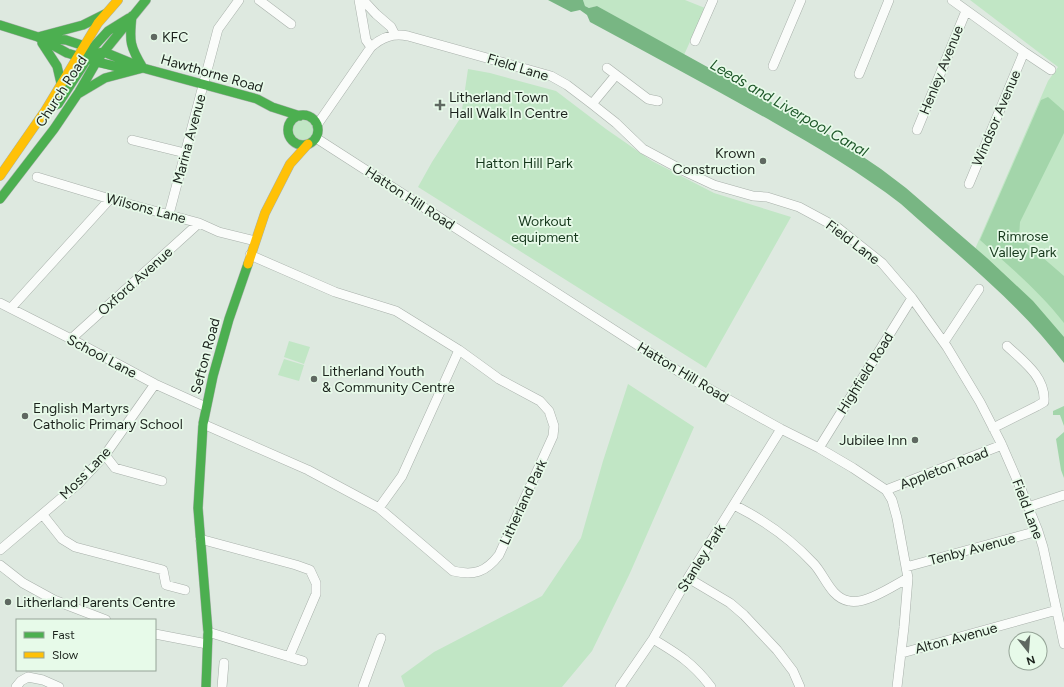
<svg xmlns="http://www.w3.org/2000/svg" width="1064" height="687" viewBox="0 0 1064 687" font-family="Figtree,sans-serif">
	<rect width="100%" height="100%" fill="#dee9e0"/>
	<!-- green -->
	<path fill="#c1e6c5" d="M583 0H685L705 8 684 55 597 6 590 8 585 6Z
		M970 0H1064V350L972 256 1048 81 1058 67Z
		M468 69 490 73 556 91 606 129 652 161 714 193 791 217 706 368 418 187 432 162 461 117Z
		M293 130a10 10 0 1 1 20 0a10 10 0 1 1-20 0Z
		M289 341 310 347 304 364 284 357Z
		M284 359 304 365 299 381 278 375Z
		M628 384 694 427 630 573 592 651 562 687H405L401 676 434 652 542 596 581 538 603 461Z"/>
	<!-- forest -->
	<path fill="#a3d5aa" d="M1048 97 1064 111V133L1020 222 1019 237 1064 276V323C1040 292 1009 266 980 240L1041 100Z
		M1064 406V426L1060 415H1053V411Z
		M1064 432V478L1061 470 1056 439Z"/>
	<!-- water -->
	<path fill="#78b683" d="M548 0H583L585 6 589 8 597 6 798 117 841 142 881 169 906 188 987 258 1033 301 1064 337V363C1018 302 957 255 901 204 861 173 817 147 773 122 713 88 651 55 590 22L587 15 580 10 571 12Z"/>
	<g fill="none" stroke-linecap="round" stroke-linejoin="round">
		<!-- street casing -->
		<g stroke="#a8b0aa" stroke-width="10">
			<path id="street" d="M259 0 291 24
				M359 0 366 40 371 47
				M363 0 376 14 391 27 395 35
				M952 0 1024 52 1051 70
				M695 41 713 0
				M773 66 801 0
				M607 68 648 99 658 101
				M859 74 889 0
				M592 104 616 75
				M317 125 371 47C382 37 393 33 408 36L551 76 567 85 592 104 616 123 643 149 682 170 714 185 753 196 767 197 799 207 838 228 882 263 912 298 947 347 980 402 1001 443 1021 489 1038 531 1043 547 1064 644
				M917 130 966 11
				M316 138 681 373 781 429 819 448 853 468 886 490 892 500 897 518 908 578 904 627 897 687
				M132 140 185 153
				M37 177 110 199 199 223 219 232 255 241
				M969 184 1024 52
				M169 214 218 29 239 0
				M0 303 71 339 155 384 206 407
				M11 308 110 199
				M71 339 199 223
				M944 342 979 289
				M203 424 308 470 379 508 453 571C474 576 486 572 499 555L553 436 554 426 549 411 540 401 499 379 459 350 396 311 335 292 250 255
				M993 428 1037 406 1044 402C1046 377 1023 361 1007 346
				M819 448 912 298
				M105 455 115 468 162 481
				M886 490 1002 445
				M734 505C764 520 791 539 814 564 825 576 831 598 849 601 865 605 893 586 908 578
				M1028 507 1064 495
				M379 508 402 476 459 350
				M43 515 62 539 75 547 163 570 166 585 185 590
				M200 539 296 565 310 570 316 583V594L289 657
				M0 550 78 484 105 455 155 384
				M0 565 23 583 54 600 106 620
				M906 567 1038 531
				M688 578 730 603 744 615 777 650 793 671 800 687
				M208 632 303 661
				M155 634 207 644
				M653 639C678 654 693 663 711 687
				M902 653 1057 610
				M16 687 21 681 28 677 43 680 59 687
				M222 687 224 663
				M363 687 381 638
				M620 687 653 639 688 578 781 429"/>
		</g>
		<!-- fast casing -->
		<g stroke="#a8b0aa" stroke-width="10">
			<path id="fast" d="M132 16C129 41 130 47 143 68
				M0 25 38 37 67 53 97 62
				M38 37 83 25 105 14
				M49 38 66 40 94 49
				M42 43 57 66 61 83
				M77 56 87 54 108 31 129 18
				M97 62 118 67 131 68
				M78 94 105 78 143 68
				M51 107 58 104 87 59 94 54 104 52 143 68 257 99 272 107 300 116
				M288 130a15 15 0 1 1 30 0a15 15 0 1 1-30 0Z
				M0 199 54 129 79 92 98 59 146 0
				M206 687 208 632 198 508 203 424 213 376 229 319 248 264"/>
		</g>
		<!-- slow casing -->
		<g stroke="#a8b0aa" stroke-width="10">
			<path id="slow" d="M0 176 45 111 98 23 118 0
				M248 264 265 213 290 164 308 144"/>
		</g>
		<!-- street -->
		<use href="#street" stroke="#fafcfa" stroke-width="9"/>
		<!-- fast -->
		<use href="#fast" stroke="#4caf50" stroke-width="9"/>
		<!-- slow -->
		<use href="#slow" stroke="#ffc107" stroke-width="9"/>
	</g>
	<!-- markers -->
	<g fill="#5f6861" stroke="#e7fae9" stroke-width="1.5">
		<circle cx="154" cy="37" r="4"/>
		<path d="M438 99h4v4h4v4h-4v4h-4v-4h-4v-4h4z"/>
		<circle cx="763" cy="161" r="4"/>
		<circle cx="314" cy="379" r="4"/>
		<circle cx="25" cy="416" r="4"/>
		<circle cx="915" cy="440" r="4"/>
		<circle cx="8" cy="602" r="4"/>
	</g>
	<g text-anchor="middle" stroke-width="3.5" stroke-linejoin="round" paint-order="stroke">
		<!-- poi labels -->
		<g font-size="14" fill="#1b221c" stroke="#e7fae9" text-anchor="start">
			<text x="162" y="42">KFC</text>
			<text x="449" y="102">Litherland Town<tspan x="449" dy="16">Hall Walk In Centre</tspan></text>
			<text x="755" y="158" text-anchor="end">Krown<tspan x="755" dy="16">Construction</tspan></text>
			<text x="322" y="376">Litherland Youth<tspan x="322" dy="16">&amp; Community Centre</tspan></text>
			<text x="33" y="413">English Martyrs<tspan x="33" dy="16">Catholic Primary School</tspan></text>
			<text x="907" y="445" text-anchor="end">Jubilee Inn</text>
			<text x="16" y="607">Litherland Parents Centre</text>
		</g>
		<!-- street labels -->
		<g font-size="14" fill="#1b221c" stroke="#e7fae9">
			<text transform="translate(518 67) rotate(17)" y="5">Field Lane</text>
			<text transform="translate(941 70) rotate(-68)" y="5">Henley Avenue</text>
			<text transform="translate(212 73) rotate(16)" y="5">Hawthorne Road</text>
			<text transform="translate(61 91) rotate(-57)" y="5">Church Road</text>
			<text transform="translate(996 118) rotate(-67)" y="5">Windsor Avenue</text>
			<text transform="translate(189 139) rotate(-75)" y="5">Marina Avenue</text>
			<text transform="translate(410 198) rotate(33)" y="5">Hatton Hill Road</text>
			<text transform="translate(146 208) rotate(15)" y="5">Wilsons Lane</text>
			<text transform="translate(853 242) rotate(37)" y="5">Field Lane</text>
			<text transform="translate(135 281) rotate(-42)" y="5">Oxford Avenue</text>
			<text transform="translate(102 356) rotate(28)" y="5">School Lane</text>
			<text transform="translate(205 356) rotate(-75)" y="5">Sefton Road</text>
			<text transform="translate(683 372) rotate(31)" y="5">Hatton Hill Road</text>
			<text transform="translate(865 373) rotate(-58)" y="5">Highfield Road</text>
			<text transform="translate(944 468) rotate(-21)" y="5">Appleton Road</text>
			<text transform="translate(85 473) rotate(-46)" y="5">Moss Lane</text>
			<text transform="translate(523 502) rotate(-65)" y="5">Litherland Park</text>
			<text transform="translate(1028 509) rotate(69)" y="5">Field Lane</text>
			<text transform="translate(972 549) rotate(-15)" y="5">Tenby Avenue</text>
			<text transform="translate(701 558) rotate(-58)" y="5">Stanley Park</text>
			<text transform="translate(956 638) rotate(-15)" y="5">Alton Avenue</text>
		</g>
		<!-- park labels -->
		<g font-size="14" fill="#15371b" stroke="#e7fae9">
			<text x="524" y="168">Hatton Hill Park</text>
			<text x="545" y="226">Workout<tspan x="545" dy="16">equipment</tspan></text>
			<text x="1023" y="241">Rimrose<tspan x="1023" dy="16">Valley Park</tspan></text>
		</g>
		<!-- water labels -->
		<g font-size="15" font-style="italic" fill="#1d5628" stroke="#e7fae9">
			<text transform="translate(789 108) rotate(30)" y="5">Leeds and Liverpool Canal</text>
		</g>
	</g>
	<!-- legend -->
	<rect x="16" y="619" width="140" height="52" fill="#e7fae9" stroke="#95a497"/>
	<rect x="24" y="632" width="20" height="6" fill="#4caf50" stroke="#95a497"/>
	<text x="52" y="639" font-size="12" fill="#1b221c">Fast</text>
	<rect x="24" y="652" width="20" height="6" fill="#ffc107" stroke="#95a497"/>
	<text x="52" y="659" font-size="12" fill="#1b221c">Slow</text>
	<!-- north arrow -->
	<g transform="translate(1028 651) rotate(163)"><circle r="19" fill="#e7fae9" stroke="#95a497"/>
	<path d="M0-3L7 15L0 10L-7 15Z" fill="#5f6861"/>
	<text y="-6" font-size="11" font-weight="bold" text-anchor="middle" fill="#1b221c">N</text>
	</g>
</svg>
